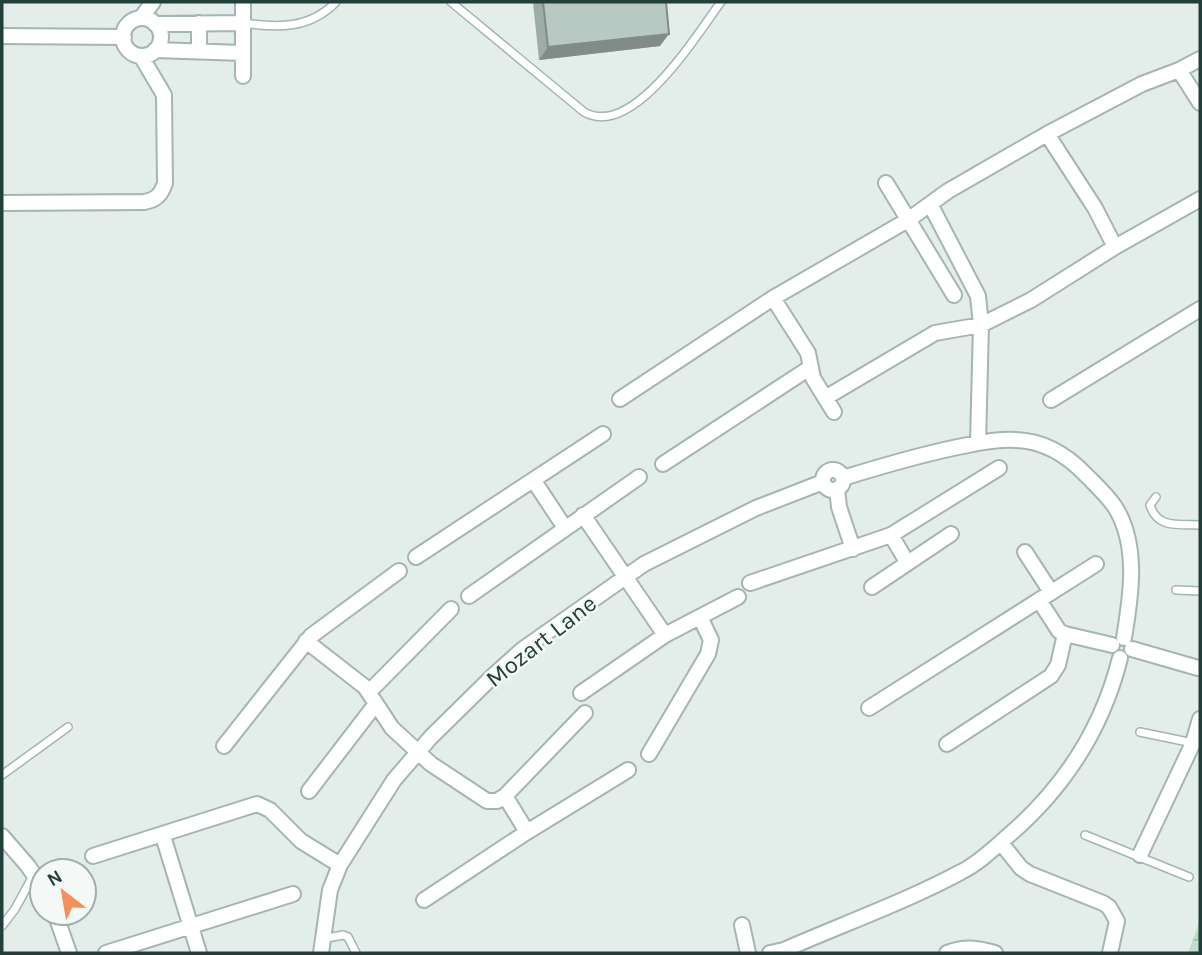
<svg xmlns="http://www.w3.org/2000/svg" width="1202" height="955" viewBox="0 0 1202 955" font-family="Karla,sans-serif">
	<defs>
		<pattern id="wetland-marsh" width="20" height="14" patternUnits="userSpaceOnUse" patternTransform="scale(1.75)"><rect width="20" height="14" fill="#bbdfc9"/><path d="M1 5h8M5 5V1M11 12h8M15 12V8" fill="none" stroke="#a0c0ae"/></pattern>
	</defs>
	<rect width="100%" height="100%" fill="#e3edea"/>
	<!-- wetland -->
	<path fill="url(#wetland-marsh)" d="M1200 920V953H1188Z"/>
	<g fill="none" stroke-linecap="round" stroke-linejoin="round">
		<!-- lane casing -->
		<g stroke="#a5b5b2" stroke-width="10">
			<path id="lane" d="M451 2 584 112C633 140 697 34 721 2
				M243 23C278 28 310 29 336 2
				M1156 497 1150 505C1157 529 1179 524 1200 525
				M1176 590 1200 591
				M1140 732 1193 743
				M2 775 68 727
				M1085 835 1189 877
				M2 926 15 909 33 876
				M327 938 343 935 348 937 356 953"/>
		</g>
		<!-- street casing -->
		<g stroke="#a5b5b2" stroke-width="18">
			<path id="street" d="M141 18 153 2
				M123 37a19 19 0 1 1 38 0a19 19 0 1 1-38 0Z
				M199 23V51
				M155 24 243 23
				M2 36 124 37
				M155 50 243 53
				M1179 70 1200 59
				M243 76V2
				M1047 134 1142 84 1179 70 1200 103
				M886 183 954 295
				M2 203 144 202C156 200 161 195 165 183L164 95 141 56
				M930 204 978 296 981 325 978 443
				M773 298 808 353 813 378 834 412
				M825 398 935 333 981 325 1031 300 1115 247 1200 199
				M620 399 773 298 908 220 948 191 1047 134 1095 208 1115 247
				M1051 400 1200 309
				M663 464 811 367
				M823 480a10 10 0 1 1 20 0a10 10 0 1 1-20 0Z
				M843 478C885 465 925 453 968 445 983 442 1000 439 1016 440 1044 441 1067 455 1086 475 1096 485 1107 495 1115 507 1139 545 1131 596 1124 638
				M534 481 565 528
				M837 489 839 507 853 549
				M583 515 665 635
				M891 535 907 562
				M1025 552 1051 592
				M416 557 603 434
				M750 583 891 535 999 468
				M872 587 951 534
				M469 596 639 477
				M1039 600 1059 631 1065 634 1112 645
				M306 641 365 687 392 728 431 764 487 801H497L505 796 585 713
				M1132 649 1198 668
				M369 692 451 609
				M581 693 665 635 738 597
				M869 708 1096 564
				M947 744 1051 676 1058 665 1065 634
				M224 746 311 636 399 571
				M649 754 708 654 711 640 700 617
				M309 791 375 705
				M505 796 527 832
				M2 836 28 866 42 887
				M163 836 199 953
				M1001 843 1021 868 1030 874 1103 903 1109 907 1117 921 1110 953
				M1140 855 1193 743 1200 719
				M93 856 257 804 270 810 301 841 340 865
				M424 900 527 832 628 770
				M55 913 69 953
				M742 925 748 953
				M106 953 293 894
				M321 953 330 890 340 865 394 780 431 737 494 675 523 649 644 564 756 508 823 482
				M770 953 784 950C843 924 905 902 961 872 979 863 993 849 1008 836 1064 788 1102 730 1120 658
				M947 953C965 946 976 948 995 953"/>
		</g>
		<!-- lane -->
		<use href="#lane" stroke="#fff" stroke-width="7"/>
		<!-- street -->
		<use href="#street" stroke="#fff" stroke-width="14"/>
	</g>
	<!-- wall -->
	<path fill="#9eaca8" d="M533 2H666L660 46 539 60Z"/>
	<!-- shaded-wall -->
	<path fill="#818c88" d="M669 34 660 46 539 60 548 47Z"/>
	<!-- building -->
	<path fill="#b8c8c3" stroke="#818c88" stroke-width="2" d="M543 2H666L669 34 548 47Z"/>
	<g text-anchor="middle" stroke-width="5" stroke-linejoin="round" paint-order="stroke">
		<!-- street labels -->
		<g font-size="24" fill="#223f3b" stroke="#f4f9f7">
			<text transform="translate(541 641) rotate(-38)" y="8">Mozart Lane</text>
		</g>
	</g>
	<!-- border -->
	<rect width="1202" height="955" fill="none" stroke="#223f3b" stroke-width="7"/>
	<!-- north arrow -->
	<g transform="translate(63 892) rotate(329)"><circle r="33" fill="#f4f9f7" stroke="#a0afac" stroke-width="2"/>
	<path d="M0-5L12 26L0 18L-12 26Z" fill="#f59059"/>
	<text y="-10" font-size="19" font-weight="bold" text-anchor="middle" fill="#223f3b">N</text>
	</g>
</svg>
